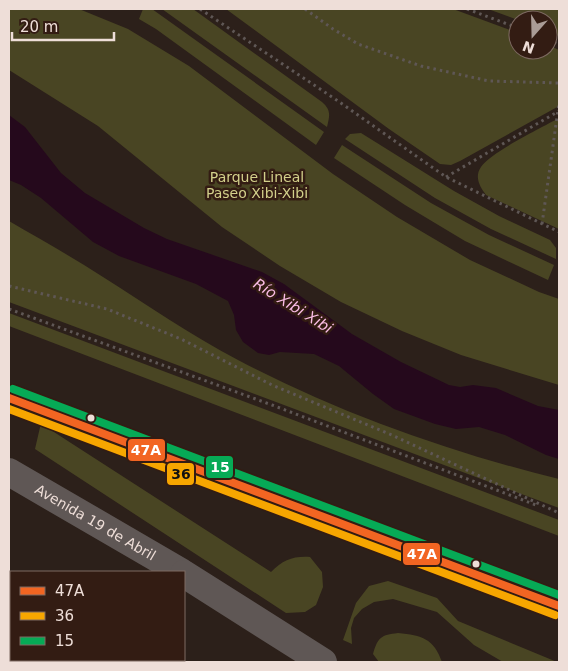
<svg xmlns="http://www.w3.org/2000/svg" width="568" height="671" viewBox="0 0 568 671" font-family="'DejaVu Sans',sans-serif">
	<rect width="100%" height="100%" fill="#2c201a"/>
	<!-- green -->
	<path fill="#494523" d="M9 9H79L128 29 189 66 333 174 397 217 470 260 539 292 559 299V385L461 355 402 331 341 302 280 266 222 227 98 126 9 70Z
		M143 9H152L324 132 316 145 156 29 139 19Z
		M162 9H193L322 102C331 110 330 115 327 127Z
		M226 9H453L518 33V50H548V45L559 50V106L460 161 451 165 440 164 389 129Z
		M488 9H559V36L548 32V20H518Z
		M559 118V229L486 195C480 187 474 177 481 167 491 152 541 128 559 118Z
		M361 133 454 191 499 216 550 240 556 248V259L491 229 435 198 345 139 350 134Z
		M342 145 431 203 489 235 554 265 548 280 465 241 405 205 334 158Z
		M9 221C40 239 72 257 103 277 147 305 191 335 238 360 339 413 449 452 559 479V508L9 302Z
		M9 313 559 520V536L9 326Z
		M41 423 57 434 271 572C283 560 293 556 310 557L322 572 323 587 316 605 305 612 286 613 35 449Z
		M388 581 437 598 458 621 557 662H503L474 645 437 612 393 599 374 602 362 609 354 618 351 628 352 644 343 640 356 603 369 586Z
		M398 633C422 635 434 639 442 662H379L373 654C378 637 381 635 398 633Z"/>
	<!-- water -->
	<path fill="#25091c" d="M9 115 25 127 61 173 85 193 144 228 167 239 262 272 284 284 352 334 401 362 449 385 460 387 473 385 496 388 538 406 559 410V459L546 455 505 435 479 427 456 429 435 424 394 409 373 394 339 366 314 354 280 352 269 355 258 353 243 342 236 330 234 315 228 301 196 284 119 256 93 242 41 198 21 185 9 180Z"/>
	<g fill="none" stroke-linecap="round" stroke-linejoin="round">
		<!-- path -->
		<path stroke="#5f5755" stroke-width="3" stroke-dasharray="2.5 4" stroke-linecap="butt" d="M200 9 338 101 446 177 559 232
			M305 9 333 29 358 44 421 66 489 81 559 83
			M467 9 518 28
			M548 40 559 44
			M446 177 559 111
			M542 224 559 103
			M9 286 107 309 181 339 272 385 394 436 559 513
			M9 309 272 405 536 505"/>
		<!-- service -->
		<path stroke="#635e5d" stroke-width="19" d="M9 398 559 606"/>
		<!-- secondary -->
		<g stroke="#5f5755" stroke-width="28">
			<path id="s1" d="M9 472 181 572"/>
			<path d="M184 574 323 662"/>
		</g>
		<!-- bus-1 casing -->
		<g stroke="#331c13" stroke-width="11">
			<path id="bus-1" d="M9 398 559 606"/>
		</g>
		<!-- bus-2 casing -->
		<g stroke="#331c13" stroke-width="11">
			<path id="bus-2" d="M9 409 555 615"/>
		</g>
		<!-- bus-3 casing -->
		<g stroke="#331c13" stroke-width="11">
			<path id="bus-3" d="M13 389 559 595"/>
		</g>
		<!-- bus-1 -->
		<use href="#bus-1" stroke="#f26522" stroke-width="8"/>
		<!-- bus-2 -->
		<use href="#bus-2" stroke="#f7a600" stroke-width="8"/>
		<!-- bus-3 -->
		<use href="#bus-3" stroke="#06aa56" stroke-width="8"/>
	</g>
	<!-- markers -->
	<g fill="#eeded8" stroke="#331c13" stroke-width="2">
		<circle cx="91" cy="418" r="4.5"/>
		<circle cx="476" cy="564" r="4.5"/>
	</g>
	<g text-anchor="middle" stroke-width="5" stroke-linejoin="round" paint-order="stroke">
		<!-- park labels -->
		<g font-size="14" fill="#d3d08b" stroke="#331c13">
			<text x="257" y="182">Parque Lineal<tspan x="257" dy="16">Paseo Xibi-Xibi</tspan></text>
		</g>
		<!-- street labels -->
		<g font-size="14" fill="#eeded8" stroke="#331c13">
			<text dy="5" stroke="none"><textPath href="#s1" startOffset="100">Avenida 19 de Abril</textPath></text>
		</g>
		<!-- water labels -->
		<g font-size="15" font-style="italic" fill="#fabce5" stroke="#331c13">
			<text transform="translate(293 306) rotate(32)" y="5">Río Xibi Xibi</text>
		</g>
	</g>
	<g stroke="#331c13" stroke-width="2">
		<rect x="127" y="438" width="39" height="24" rx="5" fill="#f26522"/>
		<rect x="205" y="455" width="29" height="24" rx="5" fill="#06aa56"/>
		<rect x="166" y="462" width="29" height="24" rx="5" fill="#f7a600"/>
		<rect x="402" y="542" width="39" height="24" rx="5" fill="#f26522"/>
	</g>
	<g font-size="14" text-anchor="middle" font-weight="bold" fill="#fff">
		<text x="146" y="455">47A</text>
		<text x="220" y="472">15</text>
		<text x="422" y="559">47A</text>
	</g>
	<g font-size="14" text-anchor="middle" font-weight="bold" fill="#111">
		<text x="181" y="479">36</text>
	</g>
	<!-- border -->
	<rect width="568" height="671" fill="none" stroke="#eeded8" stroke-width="20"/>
	<!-- legend -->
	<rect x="10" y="571" width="175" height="90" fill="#331c13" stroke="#7e6a62"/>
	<rect x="20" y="587" width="25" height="8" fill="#f26522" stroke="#7e6a62"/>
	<text x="55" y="596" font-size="15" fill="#eeded8">47A</text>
	<rect x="20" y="612" width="25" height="8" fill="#f7a600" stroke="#7e6a62"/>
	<text x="55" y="621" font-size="15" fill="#eeded8">36</text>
	<rect x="20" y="637" width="25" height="8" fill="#06aa56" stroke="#7e6a62"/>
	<text x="55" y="646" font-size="15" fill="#eeded8">15</text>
	<!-- north arrow -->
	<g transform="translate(533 35) rotate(200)"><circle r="24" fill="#331c13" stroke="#7e6a62"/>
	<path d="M0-4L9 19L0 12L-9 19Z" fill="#aa9c96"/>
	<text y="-8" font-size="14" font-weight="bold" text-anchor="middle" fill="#eeded8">N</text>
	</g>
	<!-- scale -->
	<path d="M12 32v8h102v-8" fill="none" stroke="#eeded8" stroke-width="2.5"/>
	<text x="20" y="32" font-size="15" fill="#eeded8" stroke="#331c13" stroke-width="4" paint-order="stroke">20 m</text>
</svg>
